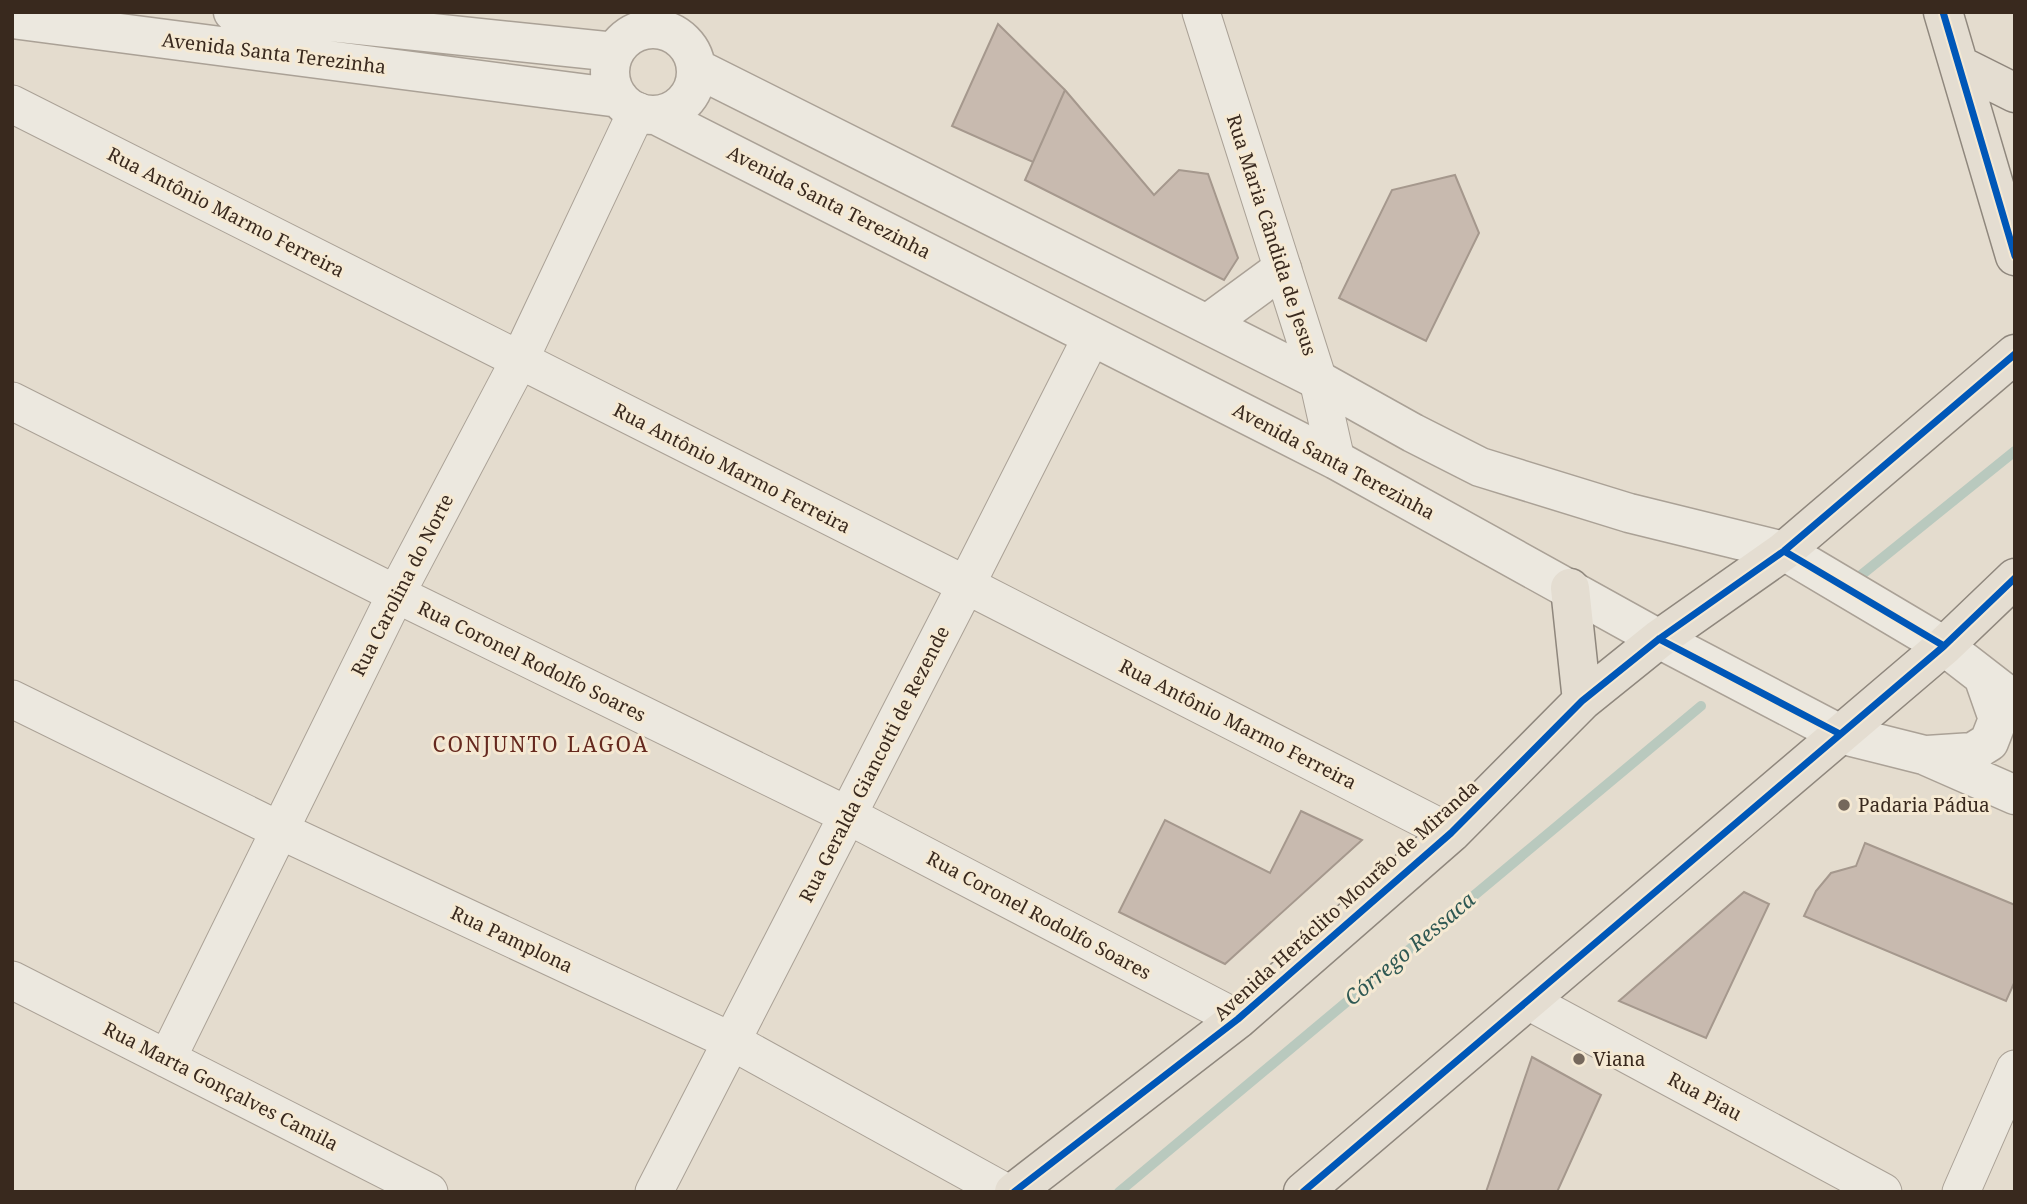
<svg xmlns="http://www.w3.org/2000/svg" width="2027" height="1204" viewBox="0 0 2027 1204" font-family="'Noto Serif',serif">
	<rect width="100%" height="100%" fill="#e4dcce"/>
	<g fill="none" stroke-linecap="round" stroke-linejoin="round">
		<!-- stream -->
		<path stroke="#b9c9be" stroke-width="10" d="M1860 576 2015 451
			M1119 1192 1701 706"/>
	</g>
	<!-- building -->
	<path fill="#c8baaf" stroke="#a5988d" stroke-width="2" d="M998 24 1065 90 1033 162 952 126Z
		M1065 90 1154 195 1179 170 1208 174 1238 258 1224 280 1025 180Z
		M1455 175 1479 233 1426 341 1339 298 1392 190Z
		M1301 811 1362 840 1225 964 1119 912 1165 820 1270 873Z
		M1865 843 2015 905V981L2006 1001 1804 916 1816 891 1831 873 1856 866Z
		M1744 892 1769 904 1706 1038 1619 1001Z
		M1532 1057 1601 1095 1557 1192H1486Z"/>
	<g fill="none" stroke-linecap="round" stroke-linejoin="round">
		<!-- minor casing -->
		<g stroke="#aaa196" stroke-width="39">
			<path id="minor" d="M1201 12 1318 380 1336 460
				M12 104 966 585 1451 833
				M12 401 396 594 847 815 1238 1019
				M12 699 279 830 731 1041 1005 1192
				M12 980 429 1192
				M1528 1001 1883 1192
				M167 1059 396 594 519 361 637 111
				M654 1192 966 585 1092 336
				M1961 1192 2015 1069"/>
		</g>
		<!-- tertiary casing -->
		<g stroke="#aaa196" stroke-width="41">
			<path id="tertiary" d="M233 12 615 52
				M12 19 619 98
				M610 72a43 43 0 1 1 86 0a43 43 0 1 1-86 0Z
				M696 68 1318 380 1413 433 1480 467 1629 513 1784 551 1944 646 2015 701
				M656 115 1336 460 1659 639 1840 734 1924 755 2015 795
				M1207 324 1282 269
				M1927 755 1973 752 1989 742 1998 719 1984 679"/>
		</g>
		<!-- primary casing -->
		<g stroke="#8f877d" stroke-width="41">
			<path id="primary" d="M1943 12 2015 256
				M1959 65 2015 93
				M1570 588 1582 701
				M1014 1192 1238 1019 1451 833 1582 701 1659 639 1784 551 2015 354
				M1303 1192 1944 646 2015 578"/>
		</g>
		<!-- minor -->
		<use href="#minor" stroke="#ece8df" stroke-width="37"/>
		<!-- tertiary -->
		<use href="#tertiary" stroke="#ece8df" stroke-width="38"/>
		<!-- primary -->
		<use href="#primary" stroke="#e4ddd1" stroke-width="38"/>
		<!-- cycleway casing -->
		<g stroke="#f5e9d3" stroke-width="11">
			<path id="cycleway" d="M1943 12 2015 256
				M1784 551 1944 646
				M1659 639 1840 734
				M1014 1192 1238 1019 1451 833 1582 701 1659 639 1784 551 2015 354
				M1303 1192 1944 646 2015 578"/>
		</g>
		<!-- cycleway -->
		<use href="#cycleway" stroke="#0057b8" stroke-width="7"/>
	</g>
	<!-- markers -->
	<g fill="#75685c" stroke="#f5e9d3" stroke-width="2.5">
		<circle cx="1844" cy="805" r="7"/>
		<circle cx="1579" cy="1059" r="7"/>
	</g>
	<g text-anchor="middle" stroke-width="6" stroke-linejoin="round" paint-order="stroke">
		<!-- street labels -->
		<g font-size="19" fill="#39291e" stroke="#f5e9d3">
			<text transform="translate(274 53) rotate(7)" y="7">Avenida Santa Terezinha</text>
			<text transform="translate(829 202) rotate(27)" y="7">Avenida Santa Terezinha</text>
			<text transform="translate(226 212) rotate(27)" y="7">Rua Antônio Marmo Ferreira</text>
			<text transform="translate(1272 235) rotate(72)" y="7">Rua Maria Cândida de Jesus</text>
			<text transform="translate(1334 461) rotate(28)" y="7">Avenida Santa Terezinha</text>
			<text transform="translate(732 468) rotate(27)" y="7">Rua Antônio Marmo Ferreira</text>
			<text transform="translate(402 585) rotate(-63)" y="7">Rua Carolina do Norte</text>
			<text transform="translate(532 661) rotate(26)" y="7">Rua Coronel Rodolfo Soares</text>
			<text transform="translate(1238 724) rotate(27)" y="7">Rua Antônio Marmo Ferreira</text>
			<text transform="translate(874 764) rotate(-63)" y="7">Rua Geralda Giancotti de Rezende</text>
			<text transform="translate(1346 900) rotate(-42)" y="7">Avenida Heráclito Mourão de Miranda</text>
			<text transform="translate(1039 915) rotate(28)" y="7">Rua Coronel Rodolfo Soares</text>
			<text transform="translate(512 939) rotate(25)" y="7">Rua Pamplona</text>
			<text transform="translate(221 1086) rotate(27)" y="7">Rua Marta Gonçalves Camila</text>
			<text transform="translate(1705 1096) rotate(28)" y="7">Rua Piau</text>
		</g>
		<!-- poi labels -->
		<g font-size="19" fill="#39291e" stroke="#f5e9d3" text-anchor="start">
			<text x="1858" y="812">Padaria Pádua</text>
			<text x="1593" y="1066">Viana</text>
		</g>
		<!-- neighbourhood labels -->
		<g font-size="21" letter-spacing="2" fill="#65281e" stroke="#f5e9d3">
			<text x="541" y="752">CONJUNTO LAGOA</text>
		</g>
		<!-- water labels -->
		<g font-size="21" font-style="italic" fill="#2e5853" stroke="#f5e9d3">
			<text transform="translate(1410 949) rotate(-40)" y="7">Córrego Ressaca</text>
		</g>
	</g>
	<!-- border -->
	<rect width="2027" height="1204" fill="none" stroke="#39291e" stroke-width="28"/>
</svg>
